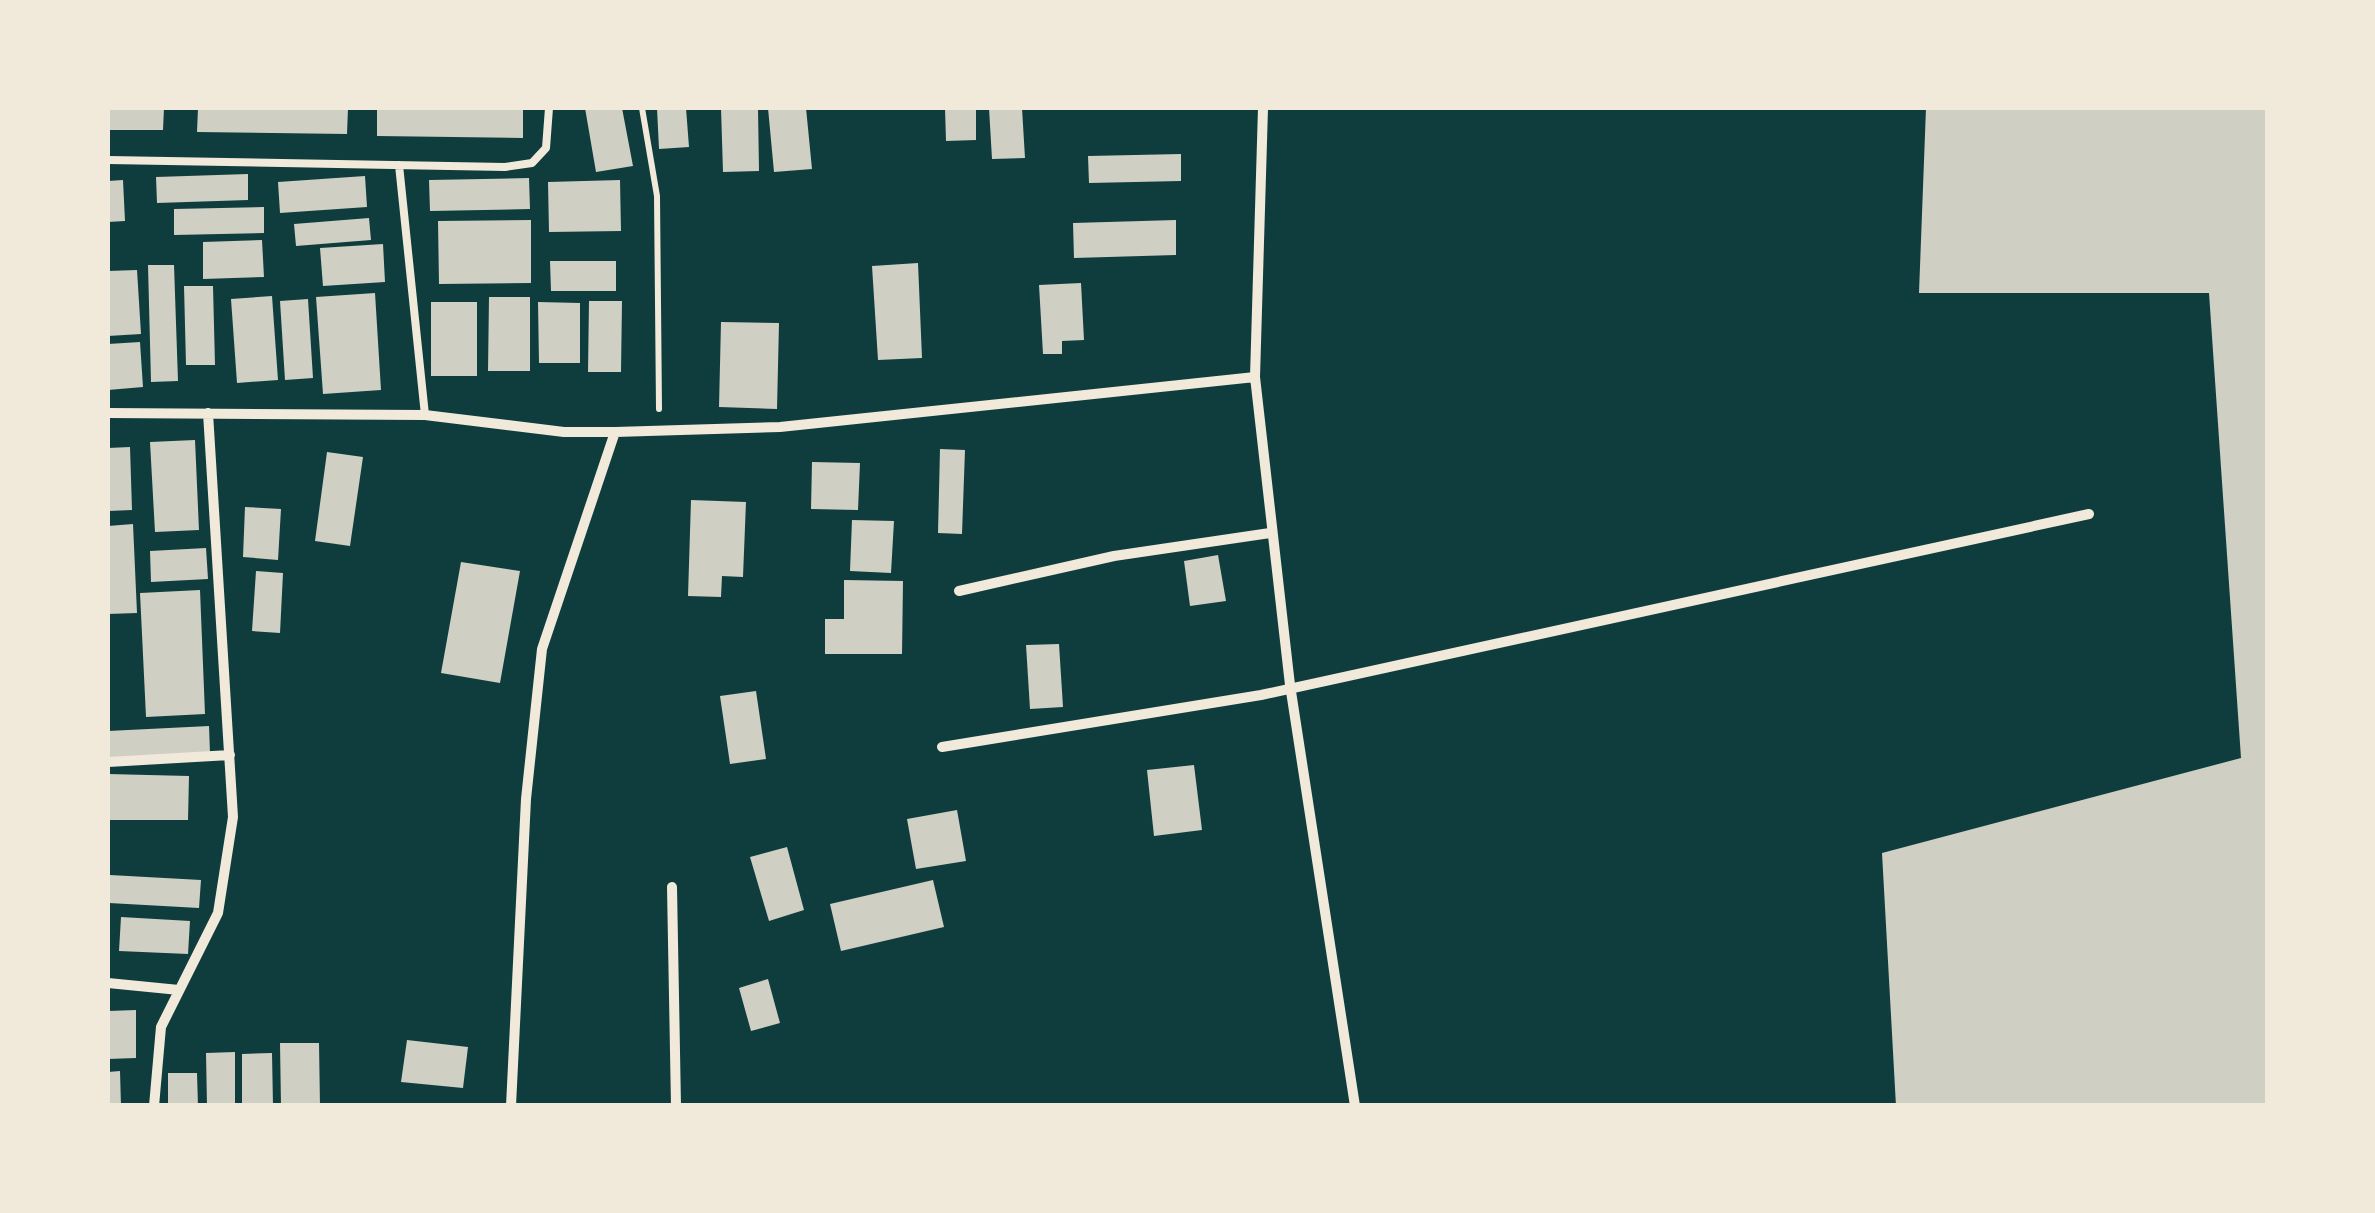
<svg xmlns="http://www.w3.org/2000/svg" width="2375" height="1213" viewBox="0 0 2375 1213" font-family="'IBM Plex Sans',sans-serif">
	<rect width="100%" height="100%" fill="#0f3d3e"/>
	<!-- building -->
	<path fill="#cfcfc3" d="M108 108H164L163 130H108Z
		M198 108H348L347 134 197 132Z
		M377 108H523V138L377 136Z
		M585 108H622L633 166 596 172Z
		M657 108H686L689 147 659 149Z
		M721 108H758L759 171 723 172Z
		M768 108H806L812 169 774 172Z
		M945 108H976V140L946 141Z
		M989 108H1022L1025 158 992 159Z
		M1926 108H2268V1106H1896L1882 853 2241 758 2209 293H1919Z
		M1181 154V181L1089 183 1088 156Z
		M248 174V200L157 203 156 177Z
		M365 176 367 207 280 213 278 182Z
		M529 178 530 209 430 211 429 180Z
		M123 180 125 221 108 222V181Z
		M620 180 621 231 549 232 548 182Z
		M264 207V233L174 235V209Z
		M369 218 371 240 296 246 294 224Z
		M531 220V283L439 284 438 221Z
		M1176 220V255L1074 258 1073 223Z
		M262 240 264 277 203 279V242Z
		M383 244 385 282 323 286 320 248Z
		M550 261H616V291H551Z
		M918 263 922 358 878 360 872 266Z
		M148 265H174L178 381 151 382Z
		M137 270 141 334 108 336V271Z
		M1081 283 1084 340 1062 341V354H1043L1039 285Z
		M184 286H213L215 365H186Z
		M375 293 381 390 323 394 316 297Z
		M272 296 278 380 237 383 231 299Z
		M489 297H530V371H488Z
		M308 299 313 378 285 380 280 301Z
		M589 301H622L621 372H588Z
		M431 302H477V376H431Z
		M538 302 580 303V363H539Z
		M721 322 779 323 777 409 719 407Z
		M140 342 143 387 108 390V344Z
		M195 440 199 530 155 532 150 442Z
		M130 447 132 510 108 511V448Z
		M940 449 965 450 962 534 938 533Z
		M327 452 363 457 350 546 315 541Z
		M812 462 860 463 858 510 811 509Z
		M691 500 746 502 743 577 722 576 721 597 688 596Z
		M245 507 281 509 278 560 243 557Z
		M852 520 894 521 891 573 850 571Z
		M133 524 137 613 108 614V526Z
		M206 548 208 579 151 582 150 551Z
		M1218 555 1226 601 1190 606 1184 561Z
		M461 562 520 571 500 683 441 673Z
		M256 571 283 573 280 633 252 631Z
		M844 580 903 581 902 654H825V619H844Z
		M200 590 205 714 146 717 140 593Z
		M1059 644 1063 707 1030 709 1026 645Z
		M756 691 766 759 730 764 720 696Z
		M209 726 210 753 108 758V731Z
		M1194 765 1202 830 1154 836 1147 770Z
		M108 774 189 776 188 820H108Z
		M957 810 966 861 916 869 907 819Z
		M787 847 804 910 769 921 750 857Z
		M110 875 201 880 199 908 109 903Z
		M933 880 944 927 841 951 830 904Z
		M121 917 190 921 188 954 119 951Z
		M768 979 780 1023 751 1031 739 988Z
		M136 1010V1058L108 1059V1011Z
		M407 1040 468 1047 463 1088 401 1082Z
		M280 1043H319L320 1106H281Z
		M235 1052V1106H207L206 1053Z
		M272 1053 273 1106H242V1054Z
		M120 1071 121 1106H108V1072Z
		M168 1073H197L198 1106H168Z"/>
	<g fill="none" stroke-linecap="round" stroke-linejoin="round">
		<!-- path -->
		<path stroke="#f1e9da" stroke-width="6" d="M642 108 657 196 659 409"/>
		<!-- service -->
		<path stroke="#f1e9da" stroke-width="8" d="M108 160 505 167 532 163 546 148 549 108
			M399 165 425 415"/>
		<!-- minor -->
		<path stroke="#f1e9da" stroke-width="10" d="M1263 108 1255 377 1290 685 1355 1106
			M108 413 425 415 564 432H615L780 427 1255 377
			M959 591 1114 556 1270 533
			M942 747 1261 695 2089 514
			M108 762 230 755
			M672 887 676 1106
			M108 983 179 990
			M154 1106 161 1027 218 913 233 817 208 413
			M511 1106 526 799 542 649 615 432"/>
	</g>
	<!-- border -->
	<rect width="2375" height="1213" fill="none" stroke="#f1e9da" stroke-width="220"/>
</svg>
